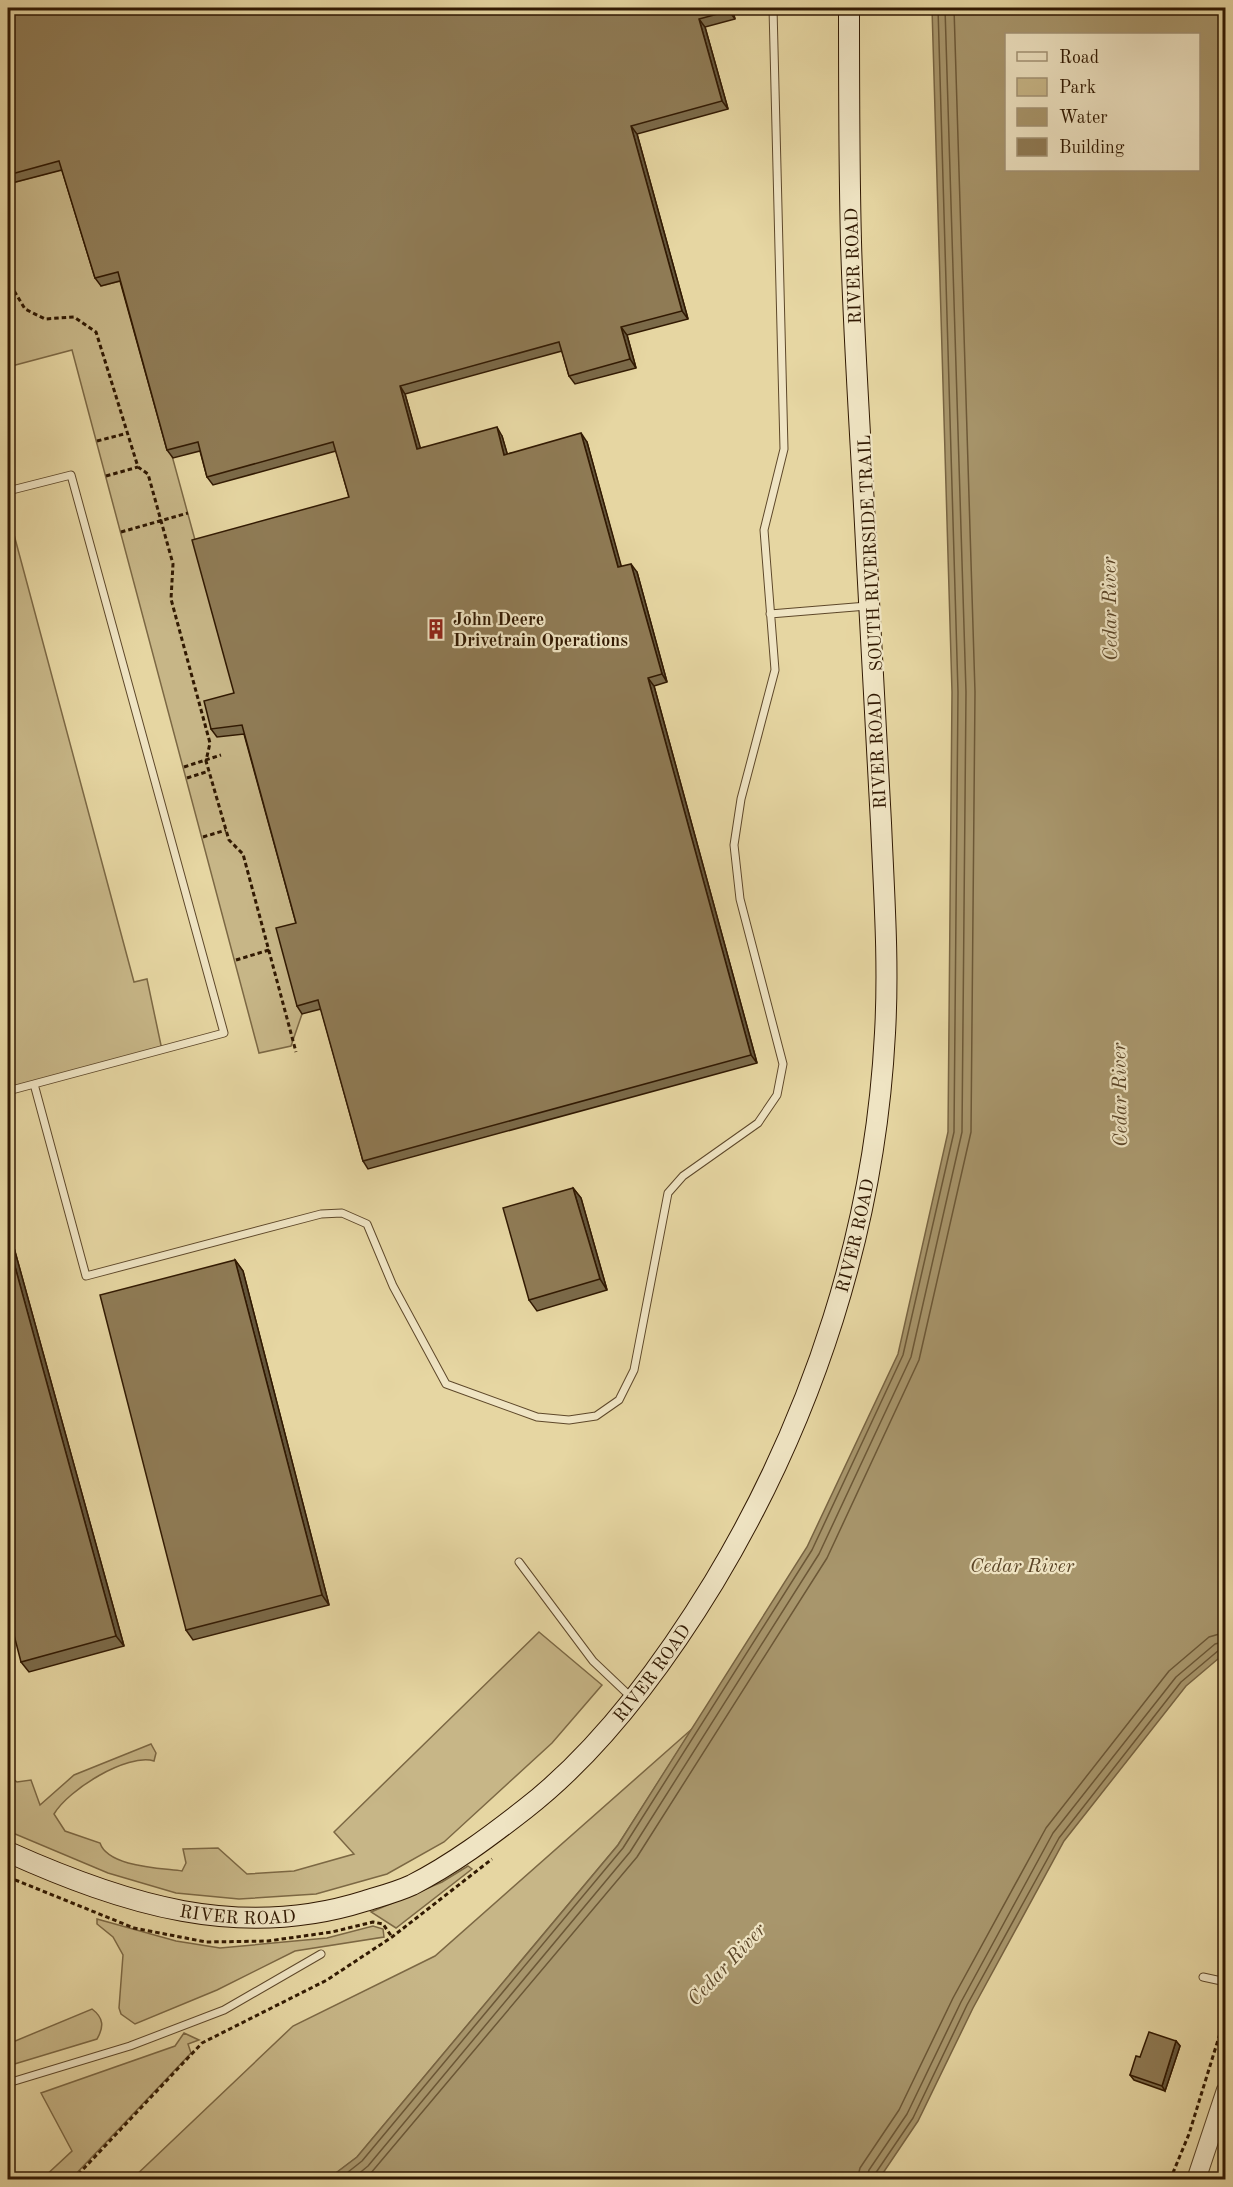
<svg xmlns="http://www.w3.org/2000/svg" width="1233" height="2187" viewBox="0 0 1233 2187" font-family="'Old Standard TT',serif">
	<rect width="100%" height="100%" fill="#e6d6a2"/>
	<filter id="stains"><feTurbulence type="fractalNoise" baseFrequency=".00333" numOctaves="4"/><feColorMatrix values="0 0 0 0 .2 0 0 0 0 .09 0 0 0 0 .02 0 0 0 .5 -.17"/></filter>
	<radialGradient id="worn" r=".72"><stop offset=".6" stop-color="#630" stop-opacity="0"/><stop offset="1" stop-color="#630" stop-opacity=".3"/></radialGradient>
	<!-- green -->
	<path fill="#c7b687" stroke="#7c6844" stroke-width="1.5" d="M64 169 101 286 124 280 239 701 217 736 247 733 302 931V1014L291 1046 259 1053 72 350 8 367V184Z
		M9 516 134 982 147 979 162 1050 8 1091Z
		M539 1632 602 1685 552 1743 444 1842 387 1874 316 1894 239 1899 176 1893 108 1873 8 1831V1775L17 1782 31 1780 40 1805 74 1775 151 1744 156 1753 154 1761C127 1753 68 1790 54 1814L65 1831 100 1843C108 1867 161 1868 182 1871L186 1863 183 1849 218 1848 247 1874 294 1871 354 1854 334 1832Z
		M693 1728 618 1845 357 2157 328 2179 131 2180 293 2026 435 1956Z
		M468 1866 472 1869 396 1928 371 1912 442 1882Z
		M97 1919 176 1941 220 1948 327 1938 373 1926 383 1929 384 1937 295 1951 217 1990 135 2024 121 2014 119 2008 123 1955 113 1937 97 1924Z
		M92 2009C104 2018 104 2027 97 2039L8 2066V2044Z
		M184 2033 199 2040 188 2044 191 2053 71 2179H42L72 2151 41 2093 175 2046Z"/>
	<!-- water -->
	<path fill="#a8966c" stroke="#786442" stroke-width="1.5" fill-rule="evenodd" d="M932 8H1225V1653L1186 1686 1064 1841 973 2008 918 2121 879 2179H328L357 2157 618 1845 807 1547 898 1354 948 1132 952 692ZM1006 34H1198V170H1006Z"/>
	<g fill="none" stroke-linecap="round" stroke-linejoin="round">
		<!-- shore -->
		<path stroke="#6c5837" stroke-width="1.5" d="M338 2180 362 2161 623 1848 812 1550 903 1355 954 1132 958 692 938 8
			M351 2180 368 2166 630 1852 819 1554 911 1357 962 1132 966 692 945 8
			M365 2180 637 1857 827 1558 919 1360 971 1132 975 692 954 8
			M857 2180 860 2168 899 2110 953 1998 1046 1828 1169 1671 1209 1637 1226 1632
			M866 2180 869 2170 907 2114 961 2002 1053 1833 1176 1677 1215 1644 1226 1641
			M874 2180 875 2174 913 2118 967 2005 1059 1838 1181 1682 1219 1650 1226 1649"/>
		<!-- service casing -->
		<g stroke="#5e482a" stroke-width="9">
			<path id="service" d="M8 491 71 475 224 1033 8 1091
				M770 614 867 606
				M34 1084 86 1276 321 1214 342 1213 367 1224 393 1286 446 1384 537 1417 569 1420 596 1416 619 1400 634 1370 668 1193 683 1176 758 1123 777 1095 783 1064 740 899 734 845 741 799 775 670 764 530 784 449 773 8
				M519 1562 593 1661 632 1698
				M1203 1977 1226 1982
				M8 2083 130 2046 224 2010 321 1954"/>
		</g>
		<!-- tertiary casing -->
		<g stroke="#5e482a" stroke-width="20">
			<path id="tertiary" d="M1196 2180 1226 2090"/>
		</g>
		<!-- secondary casing -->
		<g stroke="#311902" stroke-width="22">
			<g id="secondary">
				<path id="s1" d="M8 1852C124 1904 239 1941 365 1901 381 1896 397 1892 412 1885 453 1864 489 1837 525 1809 601 1750 664 1664 714 1582 814 1416 875 1228 885 1033 889 963 884 893 881 823 876 737 872 650 867 564 862 457 854 350 851 242 849 164 849 86 849 8"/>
			</g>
		</g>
		<!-- path -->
		<path stroke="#311902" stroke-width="3" stroke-dasharray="4.5 3" stroke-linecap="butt" d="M8 288 13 289 25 309 45 319 74 317 96 332 138 467 148 474 173 564 171 599 210 743 206 761 226 830 229 840 243 854 296 1052
			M97 441 128 433
			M106 476 138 467
			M121 532 188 513
			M184 767 221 755
			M187 778 209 771
			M203 837 226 830
			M236 960 269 950
			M8 1877 134 1928 206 1942 268 1941 332 1932 373 1922 383 1924 392 1937
			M73 2180 202 2043 327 1980 392 1937 492 1859
			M1170 2180 1189 2134 1226 2014"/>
		<!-- service -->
		<use href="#service" stroke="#efe4c3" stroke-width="7"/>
		<!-- tertiary -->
		<use href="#tertiary" stroke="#efe4c3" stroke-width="18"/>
		<!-- secondary -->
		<use href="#secondary" stroke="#efe4c3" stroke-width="20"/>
	</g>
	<!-- wall -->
	<path fill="#7b6a49" stroke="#311902" stroke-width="1.5" d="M8 8H732L735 19 705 27 728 109 637 134 688 319 627 335 636 368 575 384 569 376 562 351 405 394 420 448 502 436 507 454 587 442 621 567 637 572 667 682 654 686 757 1063 368 1169 363 1161 321 1009 302 1014 297 1006 296 923 244 734 217 737 211 729 234 693 349 497 336 451 213 485 207 477 200 451 173 458 167 450 120 281 101 286 95 278 62 170 8 184Z
		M573 1188 581 1198 607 1290 537 1311 529 1300Z
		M11 1237 124 1646 29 1672 21 1662Z
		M235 1260 243 1271 329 1605 193 1640 186 1630Z
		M1176 2041 1180 2046 1165 2091 1134 2080 1130 2075 1140 2057Z"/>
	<!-- shaded-wall -->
	<path fill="#64563c" stroke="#311902" stroke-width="1.5" d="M728 8H732L735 19 729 11Z
		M699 19 705 27 728 109 722 101Z
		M631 126 637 134 688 319 682 311Z
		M621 327 627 335 636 368 630 359Z
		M400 386 405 394 423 457 417 449Z
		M497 427 502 436 510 463 504 455Z
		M581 433 587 442 624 576 618 567Z
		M631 564 637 572 667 682 662 674Z
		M648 678 654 686 757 1063 751 1055Z
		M573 1188 581 1198 607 1290 600 1279Z
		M8 1232 11 1237 124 1646 116 1636 8 1241Z
		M235 1260 243 1271 329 1605 322 1595Z
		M1176 2041 1180 2046 1165 2091 1162 2086Z"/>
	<!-- building -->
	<path fill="#8f7b55" stroke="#311902" stroke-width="1.5" d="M8 8H728L729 11 699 19 722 101 631 126 682 311 621 327 630 359 569 376 559 342 400 386 417 449 497 427 504 455 581 433 618 567 631 564 662 674 648 678 751 1055 363 1161 318 1000 297 1006 276 928 296 923 242 725 211 729 204 701 234 693 192 540 349 497 333 442 207 477 198 442 167 450 118 272 95 278 59 161 8 175Z
		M573 1188 600 1279 529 1300 503 1208Z
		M8 1241 116 1636 21 1662 8 1612Z
		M235 1260 322 1595 186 1630 100 1295Z
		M1149 2032 1176 2041 1162 2086 1130 2075 1136 2056 1140 2057Z"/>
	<!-- icons -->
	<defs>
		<g id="building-bare" transform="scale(1.62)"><path d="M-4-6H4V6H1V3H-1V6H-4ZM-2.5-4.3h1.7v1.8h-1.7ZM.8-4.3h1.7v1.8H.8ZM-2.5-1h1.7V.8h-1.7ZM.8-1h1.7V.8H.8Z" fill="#8f2418" stroke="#efe4c3" stroke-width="2.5" paint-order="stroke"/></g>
	</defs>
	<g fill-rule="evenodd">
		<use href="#building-bare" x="436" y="629"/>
	</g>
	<g text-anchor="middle" stroke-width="4.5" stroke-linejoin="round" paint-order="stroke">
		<!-- street labels -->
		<g font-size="18" fill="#311902" stroke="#efe4c3">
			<text transform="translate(853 266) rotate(-92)" y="6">RIVER ROAD</text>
			<text transform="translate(870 553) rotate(-93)" y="6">SOUTH RIVERSIDE TRAIL</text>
			<text transform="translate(877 751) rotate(-93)" y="6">RIVER ROAD</text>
			<text dy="6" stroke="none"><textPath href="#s1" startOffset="1228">RIVER ROAD</textPath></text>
			<text dy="6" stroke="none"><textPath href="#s1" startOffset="742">RIVER ROAD</textPath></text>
			<text dy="6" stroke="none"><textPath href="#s1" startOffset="240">RIVER ROAD</textPath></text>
		</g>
		<!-- poi labels -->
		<g font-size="18" font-weight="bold" fill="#311902" stroke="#efe4c3" text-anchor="start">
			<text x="453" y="625">John Deere<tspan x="453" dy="21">Drivetrain Operations</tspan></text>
		</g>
		<!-- water labels -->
		<g font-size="20" font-style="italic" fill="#5b4527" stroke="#efe4c3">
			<text transform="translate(1109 609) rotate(-91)" y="7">Cedar River</text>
			<text transform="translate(1119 1095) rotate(-91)" y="7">Cedar River</text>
			<text x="1022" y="1572">Cedar River</text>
			<text transform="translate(726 1964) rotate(-47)" y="7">Cedar River</text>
		</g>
	</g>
	<!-- margin -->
	<rect width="1233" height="2187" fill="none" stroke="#e6d6a2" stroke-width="30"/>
	<rect x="9" y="9" width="1215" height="2169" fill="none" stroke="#311902" stroke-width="3"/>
	<rect x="15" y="15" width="1203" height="2157" fill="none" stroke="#311902" stroke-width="1.5"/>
	<!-- legend -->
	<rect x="1005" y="33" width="195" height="138" fill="#efe4c3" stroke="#a39376" stroke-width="1.5"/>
	<rect x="1017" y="52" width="30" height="9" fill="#efe4c3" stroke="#a39376" stroke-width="1.5"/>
	<text x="1059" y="63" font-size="18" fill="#311902">Road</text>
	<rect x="1017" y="78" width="30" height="18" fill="#c7b687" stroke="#a39376" stroke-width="1.5"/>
	<text x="1059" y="93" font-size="18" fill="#311902">Park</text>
	<rect x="1017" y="108" width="30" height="18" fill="#a8966c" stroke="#a39376" stroke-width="1.5"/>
	<text x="1059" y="123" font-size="18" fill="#311902">Water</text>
	<rect x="1017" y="138" width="30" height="18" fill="#8f7b55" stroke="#a39376" stroke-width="1.5"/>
	<text x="1059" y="153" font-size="18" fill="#311902">Building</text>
	<rect width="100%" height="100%" filter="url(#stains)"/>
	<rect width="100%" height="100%" fill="url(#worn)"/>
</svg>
